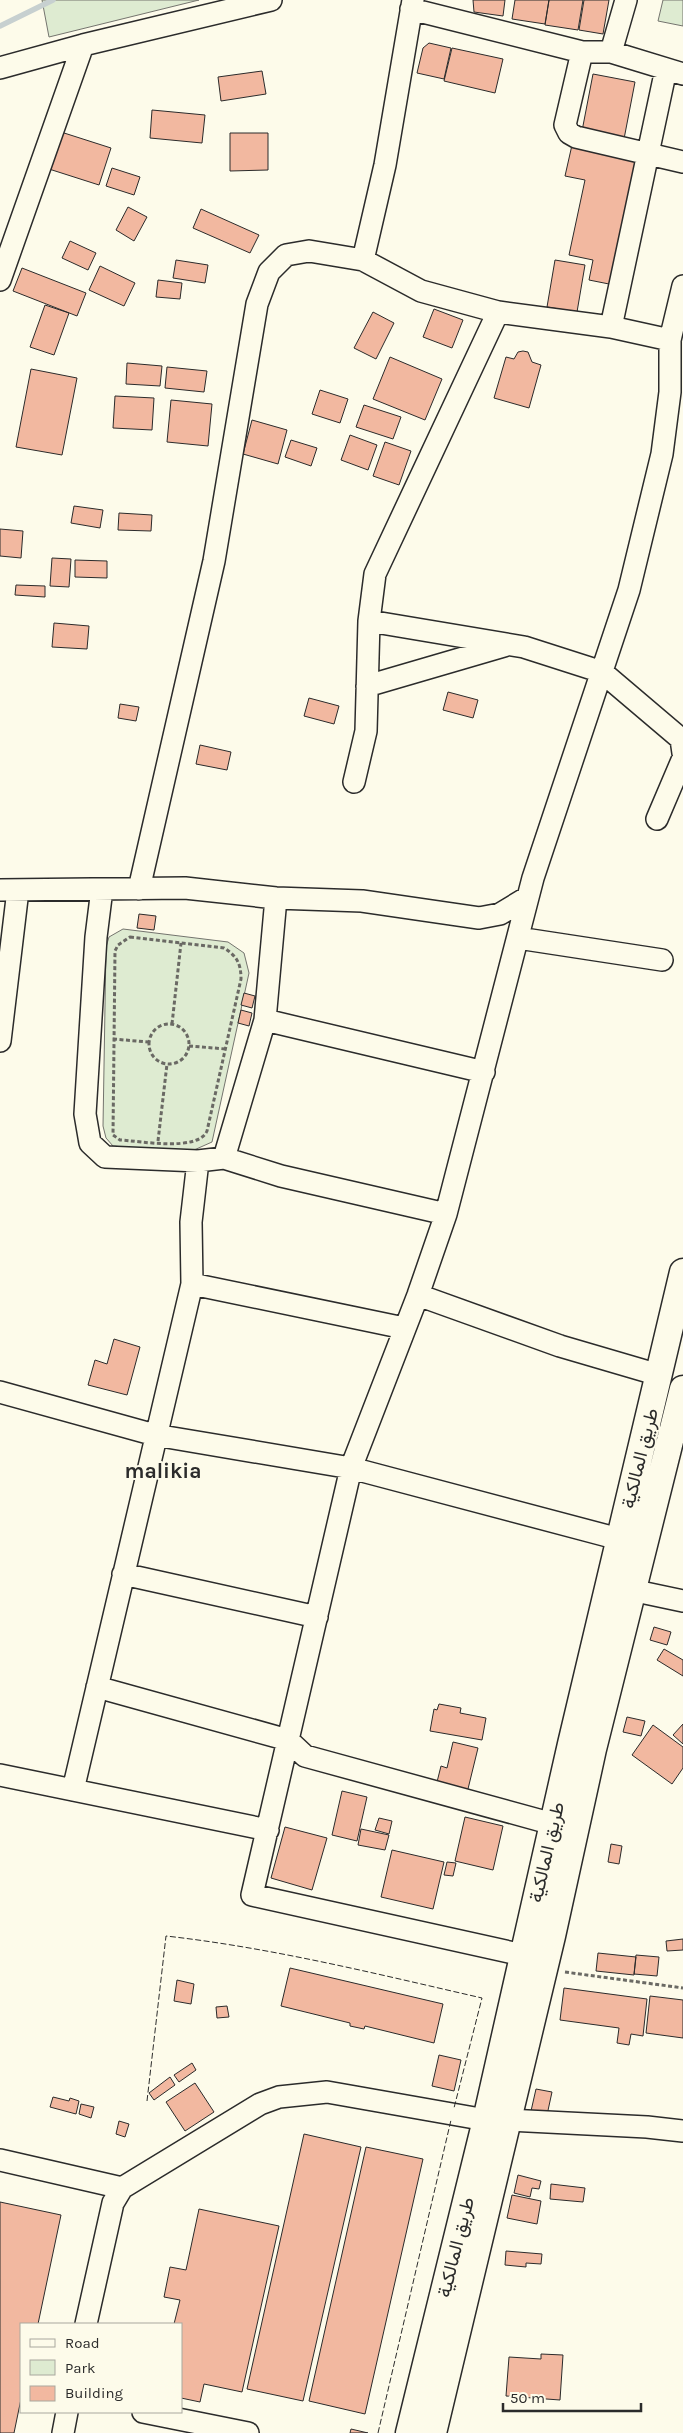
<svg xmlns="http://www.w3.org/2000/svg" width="683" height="2433" viewBox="0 0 683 2433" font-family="Karla,Vazirmatn,sans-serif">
	<rect width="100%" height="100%" fill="#fdfbea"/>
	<!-- green -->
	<path fill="#deebd1" stroke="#74746e" d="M42 0H199L49 37Z
		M663 0H683V26L658 21Z
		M123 929 228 942 244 953 249 973 212 1142 194 1150 175 1152 113 1146 106 1138 103 1126 106 947 109 937Z"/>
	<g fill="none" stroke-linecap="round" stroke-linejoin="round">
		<!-- stream -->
		<path stroke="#c7d0d0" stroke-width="5.5" d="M0 26 53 0"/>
	</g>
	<!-- building -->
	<path fill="#f2b8a0" stroke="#2b2b2b" d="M473 0H505L503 16 474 12Z
		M515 0H549L545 24 512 19Z
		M549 0H583L578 30 545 25Z
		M584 0H609L603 34 579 30Z
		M429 43 451 48 444 79 417 73 423 48Z
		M452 48 503 59 495 93 444 81Z
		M262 71 266 94 221 101 218 77Z
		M593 74 635 82 624 139 582 131Z
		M152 110 205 115 202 143 150 138Z
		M61 132 111 148 99 185 49 169Z
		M230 133H268V170L230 171Z
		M572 145 642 160 614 285 589 280 593 260 569 255 585 180 565 176Z
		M112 168 140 177 134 195 106 186Z
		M128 207 147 217 134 241 116 230Z
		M201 209 259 235 250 253 193 228Z
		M70 241 96 253 88 270 62 258Z
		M176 260 208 265 205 283 173 278Z
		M555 260 585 265 577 312 547 307Z
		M100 266 135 283 124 306 89 290Z
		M22 268 86 293 77 316 13 291Z
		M158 280 182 283 180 299 156 297Z
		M45 305 69 313 54 355 30 347Z
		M434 309 463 320 452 348 423 337Z
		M373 312 394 323 376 359 354 348Z
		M523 351 528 352 532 362 541 365 529 408 494 398 506 357 514 359 518 352Z
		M390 357 442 379 425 420 373 399Z
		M127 363 162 366 160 386 126 384Z
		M167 367 207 371 204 392 165 388Z
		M31 369 77 378 62 455 16 447Z
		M320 390 348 399 340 423 312 414Z
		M115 396 154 398 152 430 113 428Z
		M171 400 212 404 208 446 167 442Z
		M364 405 401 417 393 439 356 427Z
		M252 420 287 430 278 464 243 454Z
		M350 435 377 445 368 470 341 460Z
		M291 440 317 448 311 466 285 457Z
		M385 442 411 451 399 485 373 476Z
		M74 506 103 510 100 528 71 523Z
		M119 513 152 515 151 531 118 530Z
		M0 529 23 531 21 558 0 556Z
		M52 558 71 559 69 587 50 586Z
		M75 560 107 561V578L75 577Z
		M16 585 45 586V597L15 595Z
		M54 623 89 626 87 649 52 647Z
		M448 692 478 700 473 718 443 710Z
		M309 698 339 706 334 724 304 716Z
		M120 704 139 707 136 721 118 718Z
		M200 745 231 752 227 770 196 764Z
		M139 914 156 916 154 930 137 928Z
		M244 993 255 996 252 1008 241 1005Z
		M241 1010 252 1013 249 1026 238 1023Z
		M114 1339 140 1347 127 1395 88 1385 95 1360 107 1364Z
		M654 1627 671 1632 667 1645 650 1640Z
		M664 1649 683 1660V1676L657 1660Z
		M439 1704 461 1708 460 1713 486 1718 482 1740 430 1731 434 1709 437 1710Z
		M627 1717 645 1721 641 1736 623 1732Z
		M683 1724V1744L673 1735Z
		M653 1725 683 1747V1768L672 1784 632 1755Z
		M453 1742 478 1748 467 1793 436 1786 441 1766 447 1768Z
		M342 1791 367 1797 357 1841 332 1835Z
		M465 1817 503 1826 493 1870 455 1861Z
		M379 1818 392 1821 389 1834 375 1830Z
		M285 1827 327 1838 312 1890 271 1878Z
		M361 1829 389 1835 385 1850 358 1845Z
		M611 1844 622 1846 619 1864 608 1862Z
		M392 1850 444 1862 433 1909 381 1897Z
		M447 1862 456 1863 453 1876 444 1875Z
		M683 1939V1950L667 1951 666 1941Z
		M598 1953 636 1957 634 1975 596 1971Z
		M636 1955 659 1957 657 1976 634 1974Z
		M290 1968 443 2004 434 2043 365 2026 364 2029 350 2026V2023L281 2006Z
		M177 1980 194 1984 191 2004 174 2001Z
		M564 1988 647 1999 643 2036 631 2034 629 2045 617 2043 619 2028 560 2020Z
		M650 1996 683 2000V2038L646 2033Z
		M227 2006 229 2017 217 2018 216 2007Z
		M439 2055 461 2060 454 2091 432 2086Z
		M192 2063 196 2070 179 2082 174 2075Z
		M170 2077 175 2085 154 2100 149 2093Z
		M195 2083 214 2112 185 2131 166 2102Z
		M536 2089 552 2092 547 2115 531 2111Z
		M53 2097 69 2101 70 2098 79 2101 76 2114 50 2107Z
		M81 2104 94 2107 91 2118 79 2114Z
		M119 2121 129 2124 125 2137 116 2134Z
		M304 2134 361 2147 303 2401 247 2389Z
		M366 2147 423 2159 365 2414 309 2401Z
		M518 2175 541 2181 539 2189 532 2188 530 2197 514 2193Z
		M551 2184 585 2188 583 2202 550 2199Z
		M512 2195 541 2201 537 2224 507 2218Z
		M0 2202 61 2215 38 2324H21V2399L14 2433H0Z
		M199 2209 279 2226 242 2392 204 2384 200 2402 181 2398V2324H174L180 2300 164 2297 170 2267 186 2270Z
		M506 2251 542 2254 541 2264 526 2263V2267L505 2265Z
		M541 2354 563 2355 560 2400 506 2396 509 2357 541 2359Z
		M351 2429 368 2433H350Z"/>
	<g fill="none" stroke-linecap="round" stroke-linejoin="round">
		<!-- minor casing -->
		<g stroke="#2b2b2b" stroke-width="24">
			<path id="minor" d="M411 9 582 52
				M611 52 626 0
				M0 68 83 45 271 0
				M683 74 611 52H582L565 125 569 133 576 137 683 162
				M363 260 385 165 413 0
				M0 280 83 45
				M498 312 375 574 369 621 524 647 602 672 681 739 683 753
				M611 327 666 69
				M367 686 504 646
				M354 782 366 731 369 621
				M657 819 683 758
				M102 889 96 937 85 1114 90 1143 105 1157 198 1161 224 1158 281 1176 446 1214
				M139 889 214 561 257 304 269 272 286 255 309 251 363 260 421 291 498 312 611 327 670 340
				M0 890 185 888 276 898 362 901 479 918 500 914 528 897
				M518 938 662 960
				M265 1020 484 1072
				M0 1041 18 890
				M224 1158 265 1020 276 898
				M192 1284 404 1328
				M418 1295 560 1346 659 1375
				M0 1392 155 1435 351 1468 619 1539
				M123 1574 317 1617
				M631 1590 683 1601
				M97 1687 288 1740 305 1756 553 1824
				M0 1775 268 1830
				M73 1790 192 1284 191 1222 198 1161
				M523 1955 252 1895 351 1468 418 1295 446 1214 533 878 629 590 662 454 670 392V340L683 286
				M507 2120 647 2127 683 2131
				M0 2160 122 2188
				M86 2324 113 2203 122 2188 260 2104 279 2097 327 2092 486 2120
				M143 2412 248 2433
				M63 2433 67 2412"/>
		</g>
		<!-- major casing -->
		<g stroke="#2b2b2b" stroke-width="29">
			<path id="major" d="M409 2433 486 2120 571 1744 683 1272
				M433 2433 552 1936 593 1749 683 1389"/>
		</g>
		<!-- path -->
		<path stroke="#6a6964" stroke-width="3" stroke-dasharray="4 2.5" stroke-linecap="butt" d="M130 937 224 948C237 956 241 964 241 979L207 1131C198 1152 140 1141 120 1140L113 1135 115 951 118 945Z
			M149 1044a20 20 0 1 1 40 0a20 20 0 1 1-40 0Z
			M172 1024 181 943
			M113 1039 148 1042
			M189 1046 226 1049
			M158 1141 167 1064
			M565 1972 683 1988"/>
		<!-- minor -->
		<use href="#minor" stroke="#fdfbea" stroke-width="21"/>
		<!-- major -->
		<use href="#major" stroke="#fdfbea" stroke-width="26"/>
		<!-- fence -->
		<path stroke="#2b2b2b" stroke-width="1" stroke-dasharray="6 2.5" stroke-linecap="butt" d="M147 2101 166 1936C273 1948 377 1974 482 1998L454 2108
			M378 2433 451 2120"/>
	</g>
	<g text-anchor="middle" stroke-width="4" stroke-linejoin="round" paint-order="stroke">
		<!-- street labels -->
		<g font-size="19" fill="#2b2b2b" stroke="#fdfbea">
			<text transform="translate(639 1458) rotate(-76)" y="7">طريق المالكية</text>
			<text transform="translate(546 1852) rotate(-77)" y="7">طريق المالكية</text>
			<text transform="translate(455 2247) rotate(-76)" y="7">طريق المالكية</text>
		</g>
		<!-- quarter labels -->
		<g font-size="21" font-weight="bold" fill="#2b2b2b" stroke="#fdfbea">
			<text x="163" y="1478">malikia</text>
		</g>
	</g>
	<!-- legend -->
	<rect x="20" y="2323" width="162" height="90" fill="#fdfbea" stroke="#a9a89e"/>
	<rect x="30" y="2339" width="25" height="8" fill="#fdfbea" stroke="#a9a89e"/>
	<text x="65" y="2348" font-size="15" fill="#2b2b2b">Road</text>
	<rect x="30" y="2360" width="25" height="15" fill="#deebd1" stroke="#a9a89e"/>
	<text x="65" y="2373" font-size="15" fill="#2b2b2b">Park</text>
	<rect x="30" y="2386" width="25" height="15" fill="#f2b8a0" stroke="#a9a89e"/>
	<text x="65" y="2398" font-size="15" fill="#2b2b2b">Building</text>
	<!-- scale -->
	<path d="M503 2403v8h138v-8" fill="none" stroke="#2b2b2b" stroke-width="2.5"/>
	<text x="510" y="2403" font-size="15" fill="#2b2b2b" stroke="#fdfbea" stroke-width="4" paint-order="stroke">50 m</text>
</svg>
